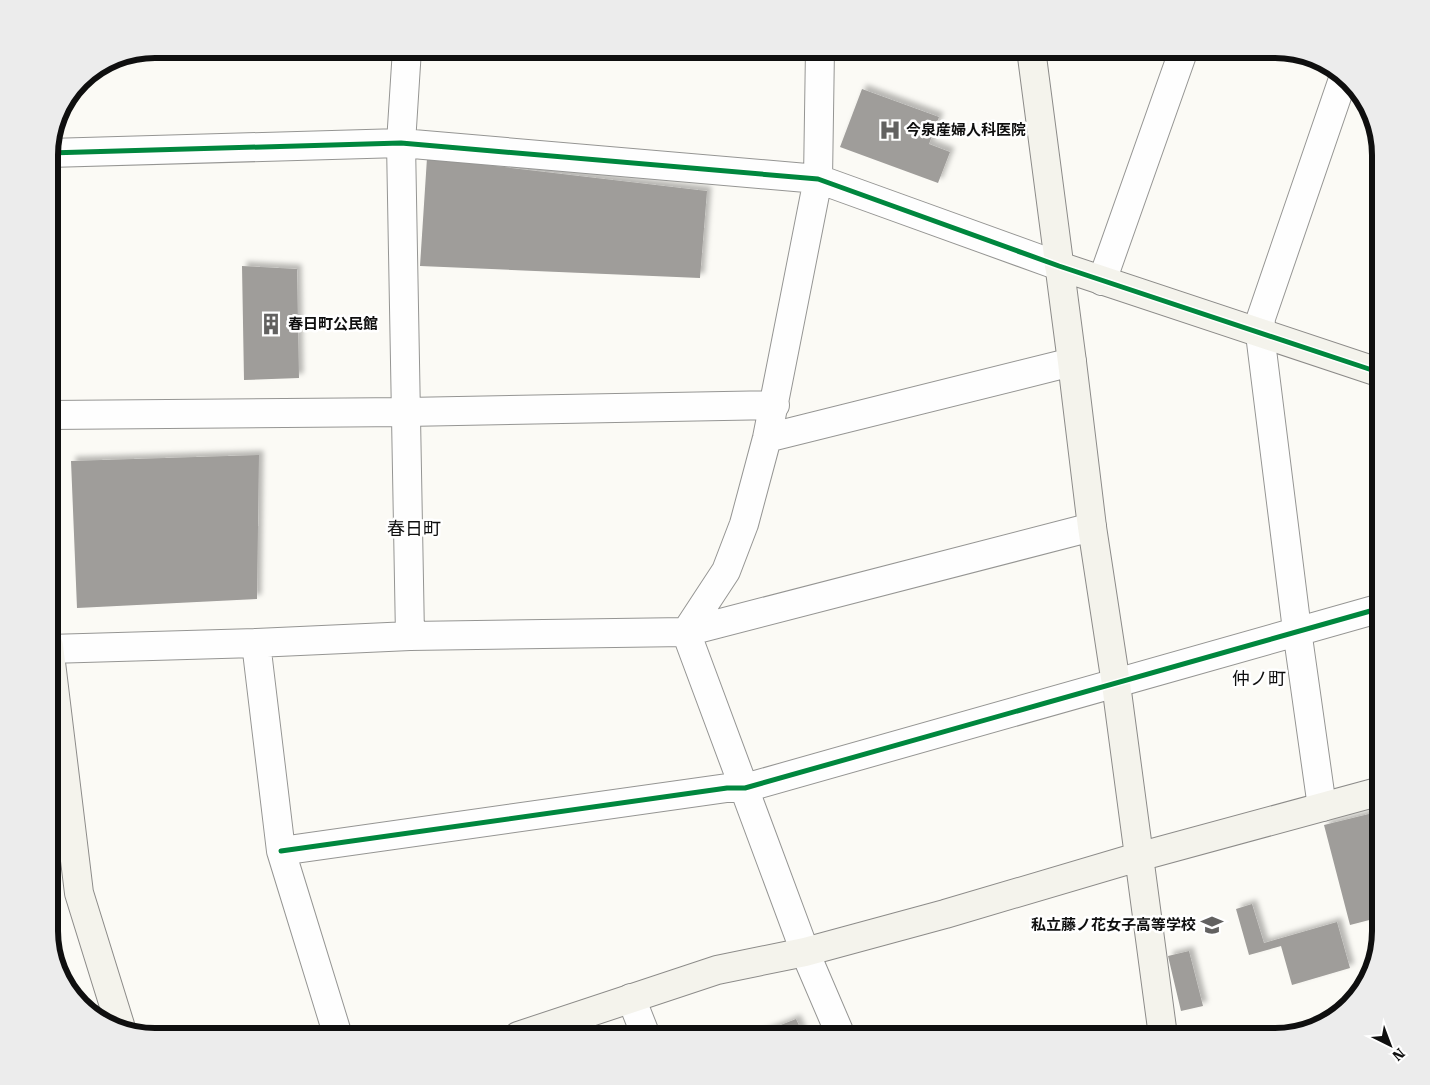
<svg xmlns="http://www.w3.org/2000/svg" width="1430" height="1085" viewBox="0 0 1430 1085" font-family="'Roboto Serif','Noto Sans JP',serif">
	<defs>
		<filter id="shadow"><feDropShadow dx="4.5" dy="-4.5" stdDeviation="2.5" flood-color="#0004"/></filter>
	</defs>
	<rect width="100%" height="100%" fill="#fbfaf5"/>
	<!-- building -->
	<path fill="#9f9d9a" filter="url(#shadow)" d="M862 89 939 117 929 144 950 152 938 183 840 147Z
		M427 158 707 191 700 278 420 266Z
		M242 266 297 269 299 378 244 380Z
		M259 455 257 599 77 608 71 461Z
		M1381 811V917L1350 925 1324 825Z
		M1252 904 1264 943 1337 922 1350 968 1292 985 1281 946 1249 955 1236 909Z
		M1189 951 1203 1006 1181 1011 1168 956Z
		M796 1019 804 1036H753Z"/>
	<g fill="none" stroke-linecap="round" stroke-linejoin="round">
		<!-- street casing -->
		<g stroke="#959593" stroke-width="30">
			<path id="street" d="M407 49 401 143 410 636
				M820 49 818 179 767 438 744 524 726 571 686 632 805 952 841 1036
				M49 153 401 143 818 179 1059 266
				M1102 281 1184 49
				M49 415 406 412 775 405
				M767 438 1072 362
				M256 643 281 851 338 1036
				M49 649 256 643 410 636 686 632 1092 527
				M1322 807 1297 630 1260 334 1261 318 1344 76
				M281 851 727 788H745L1381 608
				M631 998 646 1036"/>
		</g>
		<!-- secondary casing -->
		<g stroke="#8c8b89" stroke-width="30">
			<path id="secondary" d="M1031 49 1072 362 1092 527 1116 684 1163 1036
				M1059 266 1381 373
				M49 646 79 893 120 1025
				M518 1036 717 970 805 952 945 914 1138 857 1381 791"/>
		</g>
		<!-- street -->
		<use href="#street" stroke="#fefefe" stroke-width="28"/>
		<!-- secondary -->
		<use href="#secondary" stroke="#f4f3ec" stroke-width="28"/>
		<!-- cycleway casing -->
		<g stroke="#fff" stroke-width="8">
			<path id="cycleway" d="M49 153 401 143 818 179 1059 266 1381 373
				M281 851 727 788H745L1381 608"/>
		</g>
		<!-- cycleway -->
		<use href="#cycleway" stroke="#00873e" stroke-width="5"/>
	</g>
	<!-- icons -->
	<defs>
		<g id="hospital-bare" transform="scale(1.725)"><path d="M-5-5h3v3.5h4V-5h3V5h-3V1.5h-4V5h-3Z" fill="#626160" stroke="#fff" stroke-width="2.5" paint-order="stroke"/></g>
		<g id="building-bare" transform="scale(1.725)"><path d="M-4-6H4V6H1V3H-1V6H-4ZM-2.5-4.3h1.7v1.8h-1.7ZM.8-4.3h1.7v1.8H.8ZM-2.5-1h1.7V.8h-1.7ZM.8-1h1.7V.8H.8Z" fill="#626160" stroke="#fff" stroke-width="2.5" paint-order="stroke"/></g>
		<g id="school-bare" transform="scale(1.725)"><path d="M0-5L7-2L0 1L-7-2ZM-4 1L0 2.5L4 1V4Q0 6-4 4Z" fill="#626160" stroke="#fff" stroke-width="2.5" paint-order="stroke"/></g>
	</defs>
	<g fill-rule="evenodd">
		<use href="#hospital-bare" x="890" y="130"/>
		<use href="#building-bare" x="271" y="324"/>
		<use href="#school-bare" x="1212" y="925"/>
	</g>
	<g text-anchor="middle" stroke-width="5" stroke-linejoin="round" paint-order="stroke">
		<!-- poi labels -->
		<g font-size="15" font-weight="bold" fill="#0f0f0f" stroke="#fff" text-anchor="start">
			<text x="906" y="135">今泉産婦人科医院</text>
			<text x="288" y="329">春日町公民館</text>
			<text x="1196" y="930" text-anchor="end">私立藤ノ花女子高等学校</text>
		</g>
		<!-- quarter labels -->
		<g font-size="18" fill="#0f0f0f" stroke="#fff">
			<text x="414" y="535">春日町</text>
			<text x="1259" y="685">仲ノ町</text>
		</g>
	</g>
	<!-- crop -->
	<path d="M0 0H1430V1085H0ZM155 58H1275A97 97 0 0 1 1372 155V931A97 97 0 0 1 1275 1028H155A97 97 0 0 1 58 931V155A97 97 0 0 1 155 58Z" fill="#ececec" fill-rule="evenodd"/>
	<path fill="none" stroke="#0f0f0f" stroke-width="6" d="M155 58H1275A97 97 0 0 1 1372 155V931A97 97 0 0 1 1275 1028H155A97 97 0 0 1 58 931V155A97 97 0 0 1 155 58Z"/>
	<!-- north arrow -->
	<g transform="translate(1390 1045) rotate(138)" stroke="#ffffff" stroke-width="4" paint-order="stroke">
	<path d="M0-4L9 19L0 12L-9 19Z" fill="#0f0f0f"/>
	<text y="-8" font-size="14" font-weight="bold" text-anchor="middle" fill="#0f0f0f">N</text>
	</g>
</svg>
